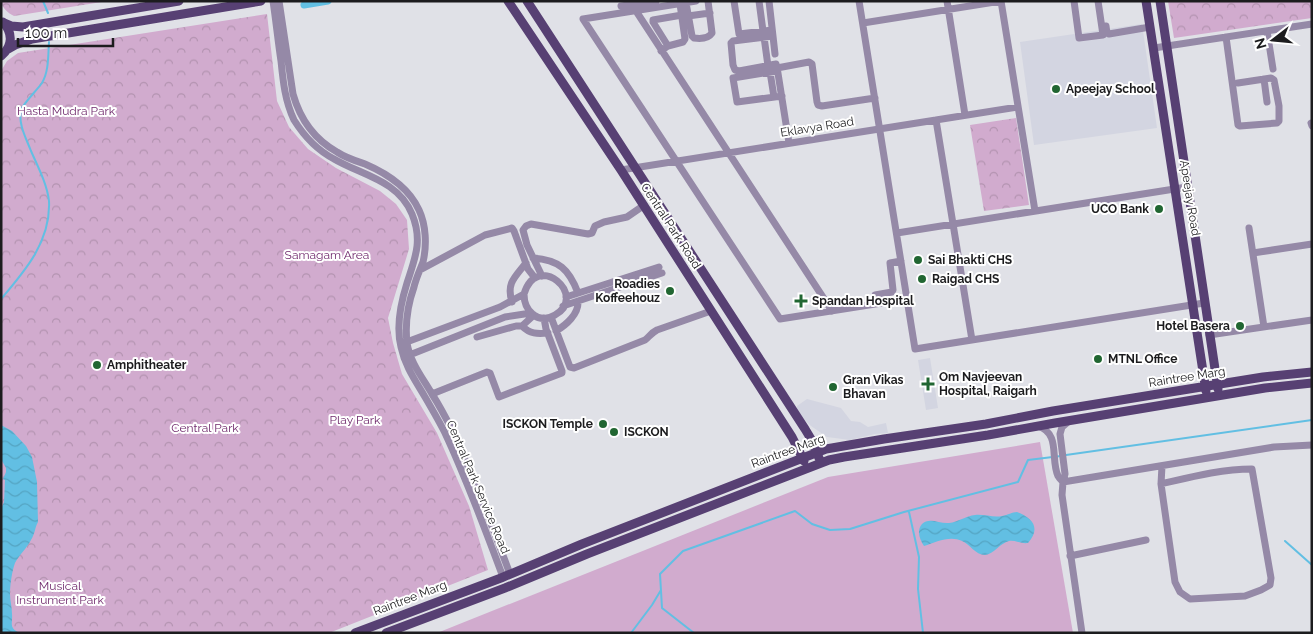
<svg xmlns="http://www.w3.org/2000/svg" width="1313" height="634" viewBox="0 0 1313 634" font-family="Raleway,sans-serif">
	<defs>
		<pattern id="park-crowns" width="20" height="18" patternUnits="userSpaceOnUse" patternTransform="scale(1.25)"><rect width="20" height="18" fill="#d1abce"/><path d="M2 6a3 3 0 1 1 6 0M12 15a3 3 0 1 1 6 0" fill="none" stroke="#b393b0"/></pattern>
		<pattern id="water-waves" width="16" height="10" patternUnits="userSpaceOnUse" patternTransform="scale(1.25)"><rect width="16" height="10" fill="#62bfe3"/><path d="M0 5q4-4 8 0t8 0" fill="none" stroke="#54a4c2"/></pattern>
	</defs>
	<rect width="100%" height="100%" fill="#e0e1e7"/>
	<!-- built -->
	<path fill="#d3d5e1" d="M1142 24 1157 128 1034 145 1020 42Z
		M930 358 938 408 926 410 918 360Z
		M807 399 841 408 851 421 860 422 868 427 886 423 888 433 875 434 850 440 827 437 811 426 797 413V406Z"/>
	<!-- grass -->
	<path fill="#d1abce" d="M1040 442 1073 633H437L828 477Z"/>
	<!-- park -->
	<path fill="url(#park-crowns)" d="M1 1H108L14 16C8 13 2 8 1 1Z
		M1168 1H1312V18L1174 38Z
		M267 14 277 101 289 127 308 149 336 168 380 191 396 204 407 220 409 249 388 318 393 343 402 374 437 433 469 506 488 570 329 633H1V71L7 61 18 53Z
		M1016 118 1029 205 984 211 970 125Z"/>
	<!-- water -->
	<path fill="url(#water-waves)" d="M1 425 12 431 26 446 32 457 37 482 38 522C35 527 35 534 31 540 27 548 19 555 15 563 12 571 10 585 10 594 10 601 12 607 12 614 13 623 8 628 20 633H1V509L4 502 5 480 3 479 6 472V468L1 459Z
		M1017 512C1033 518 1041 528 1028 543 1021 544 1015 540 1009 541 1000 543 994 554 985 555 975 555 970 544 962 541 950 535 936 542 924 546 920 540 916 531 922 524 929 517 940 524 949 523 958 522 966 516 975 515 984 514 994 518 1002 516 1008 515 1012 512 1017 512Z"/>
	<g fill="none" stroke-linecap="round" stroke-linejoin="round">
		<!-- stream -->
		<path stroke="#62bfe3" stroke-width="2" d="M43 1 48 13
			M1 299C25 271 51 241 49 201 47 184 38 167 31 151 26 138 18 124 21 110 23 104 37 90 42 83 49 71 48 56 49 42
			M1066 455 1312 420
			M909 512 919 557 918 589 923 633
			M1285 541 1312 565
			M631 633 652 605 661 590
			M694 633 662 608 660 574 683 551 795 511 812 524 830 530 850 529 904 512 1018 482 1028 460 1061 456"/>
		<!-- canal -->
		<path stroke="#62bfe3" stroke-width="7" d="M304 5 328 1"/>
		<!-- minor -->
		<path stroke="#9589a7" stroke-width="7" d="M273 1C276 21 278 41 281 61 283 81 285 101 294 120 304 136 317 150 334 159 361 175 398 180 412 214 423 241 415 258 407 283 401 302 396 327 401 347 405 366 415 380 425 397 432 409 439 421 445 433 467 480 485 529 503 577
			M279 1 293 94C300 119 314 139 337 152 346 158 356 161 365 164 386 173 409 188 419 210 426 225 427 245 423 262 420 270 416 278 414 287 408 304 405 325 407 343 410 362 422 377 432 394 439 405 446 418 452 430 474 477 492 526 510 574
			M696 1 583 19 780 319 907 299
			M734 1 739 34 772 30
			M759 1 763 31
			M769 1 775 54
			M859 1 915 349 1204 303
			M947 1 965 115
			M1001 1 1035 211
			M1074 1 1079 38 1103 35 1098 1
			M686 3 692 36 694 38C701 39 708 39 712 33L708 1
			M621 6 656 1
			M636 11 832 311
			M688 16 710 13
			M863 23 1001 1
			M1106 26 1107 33 1109 34 1150 27
			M1267 31 1273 69
			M773 36 733 41 731 43 733 65 735 70 739 71 776 64
			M764 37 768 66
			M1226 37 1238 125 1240 126 1277 123 1279 121V106L1274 80 1271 78 1238 83
			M668 46 653 22V20L682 15
			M1154 48 1312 24
			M661 51 668 46 683 42 685 39 680 4
			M777 67 789 143
			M777 68 809 62 812 64 817 102 818 105 822 106 875 98
			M777 71 733 78 737 102 782 96
			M770 72 774 97
			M1264 79 1267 102
			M936 120 972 340
			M1311 123 1312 126
			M621 170 1018 107
			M1249 228 1264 327
			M897 233 1187 187
			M1253 253 1312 244
			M533 258C559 260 569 269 578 293
			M420 270 485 235 512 228 514 231 528 269 535 278
			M542 276 527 245 523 230 526 226 531 224 588 234 592 233 595 226 604 222 627 217 643 206
			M566 297 659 267
			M512 302C506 283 515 277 526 263
			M875 304 874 299 875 295 892 292 893 290 890 263 901 261
			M563 306 662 273
			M551 317 570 367 574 368 645 340C649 337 651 333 657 330L711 311
			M522 326C530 334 537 334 548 333
			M556 331C566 325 579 314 578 301
			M1209 335 1312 320
			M477 337 516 326H522L534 315
			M404 343 500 307 524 294C537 250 589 296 555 315 538 325 524 311 524 294
			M407 356 505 317 531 313
			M432 394 487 372 490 373 499 397 562 373V371L546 329 544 318
			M1069 421 1062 427 1060 434 1065 474 1063 482 1062 495 1082 633
			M1038 426C1061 434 1050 458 1058 476 1059 478 1061 480 1063 482
			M1063 482 1274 447 1312 445
			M1161 484C1191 477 1221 469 1252 469L1271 578 1270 585 1261 590 1245 596 1190 599 1180 592 1175 582 1161 484 1162 466
			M1070 556 1146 540"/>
		<!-- major -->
		<path stroke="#574073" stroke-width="9" d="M508 1 621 170 792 437 804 461
			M527 1 805 429 811 439 819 458
			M1146 1 1206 391
			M1160 1 1218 389
			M4 23 11 26 23 27 179 1
			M8 49 15 45 32 39 261 1
			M1 56C13 46 13 33 3 22
			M355 633 501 578 582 544 826 449 884 439 986 424 1053 411 1263 377 1312 372
			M386 633 505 588 587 554 829 460 844 457 988 435 1055 423 1265 388 1312 383"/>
	</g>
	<!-- markers -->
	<g fill="#216632" stroke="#fff" stroke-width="2">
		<circle cx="1056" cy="89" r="5"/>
		<circle cx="1159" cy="209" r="5"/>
		<circle cx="918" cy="260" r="5"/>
		<circle cx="922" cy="279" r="5"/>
		<circle cx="670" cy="291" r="5"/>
		<path d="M798.5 293.5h5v5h5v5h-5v5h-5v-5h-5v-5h5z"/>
		<circle cx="1240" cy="326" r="5"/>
		<circle cx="1098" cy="359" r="5"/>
		<circle cx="97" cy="365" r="5"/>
		<path d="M925.5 376.5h5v5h5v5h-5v5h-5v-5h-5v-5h5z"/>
		<circle cx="833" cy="387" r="5"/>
		<circle cx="603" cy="424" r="5"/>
		<circle cx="614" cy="432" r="5"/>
	</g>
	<g text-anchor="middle" stroke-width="4" stroke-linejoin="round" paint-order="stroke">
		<!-- poi labels -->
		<g font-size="12" font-weight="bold" fill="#1c1c1e" stroke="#fff" text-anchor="start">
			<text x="1066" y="93">Apeejay School</text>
			<text x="1149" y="213" text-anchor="end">UCO Bank</text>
			<text x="928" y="264">Sai Bhakti CHS</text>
			<text x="932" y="283">Raigad CHS</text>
			<text x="660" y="288" text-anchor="end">Roadies<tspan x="660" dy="14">Koffeehouz</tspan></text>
			<text x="812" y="305">Spandan Hospital</text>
			<text x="1230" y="330" text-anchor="end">Hotel Basera</text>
			<text x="1108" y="363">MTNL Office</text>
			<text x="107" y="369">Amphitheater</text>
			<text x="939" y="381">Om Navjeevan<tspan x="939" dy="14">Hospital, Raigarh</tspan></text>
			<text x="843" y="384">Gran Vikas<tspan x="843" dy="14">Bhavan</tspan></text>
			<text x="593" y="428" text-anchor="end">ISCKON Temple</text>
			<text x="624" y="436">ISCKON</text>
		</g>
		<!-- park labels -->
		<g font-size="12" fill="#6f296c" stroke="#fff">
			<text x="66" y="115">Hasta Mudra Park</text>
			<text x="327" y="259">Samagam Area</text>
			<text x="355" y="424">Play Park</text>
			<text x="205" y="432">Central Park</text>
			<text x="60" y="590">Musical<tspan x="60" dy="14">Instrument Park</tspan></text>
		</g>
		<!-- street labels -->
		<g font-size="12" fill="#1c1c1e" stroke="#fff">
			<text transform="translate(817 127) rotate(-9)" y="4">Eklavya Road</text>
			<text transform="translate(1190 198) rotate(81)" y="4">Apeejay Road</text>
			<text transform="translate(671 226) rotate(57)" y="4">Central Park Road</text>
			<text transform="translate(1187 377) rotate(-9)" y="4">Raintree Marg</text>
			<text transform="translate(788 451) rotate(-20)" y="4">Raintree Marg</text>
			<text transform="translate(478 487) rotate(67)" y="4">Central Park Service Road</text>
			<text transform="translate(410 598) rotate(-21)" y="4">Raintree Marg</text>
		</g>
	</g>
	<!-- border -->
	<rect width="1313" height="634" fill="none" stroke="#1c1c1e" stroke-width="5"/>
	<!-- north arrow -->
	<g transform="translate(1273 40) rotate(254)" stroke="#ffffff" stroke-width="4" paint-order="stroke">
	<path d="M0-4L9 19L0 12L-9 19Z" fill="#1c1c1e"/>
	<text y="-8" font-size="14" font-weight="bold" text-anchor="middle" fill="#1c1c1e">N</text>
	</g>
	<!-- scale -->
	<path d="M18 38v8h95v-8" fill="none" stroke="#1c1c1e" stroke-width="2.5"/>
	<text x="25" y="38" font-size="15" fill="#1c1c1e" stroke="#ffffff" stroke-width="4" paint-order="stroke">100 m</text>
</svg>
